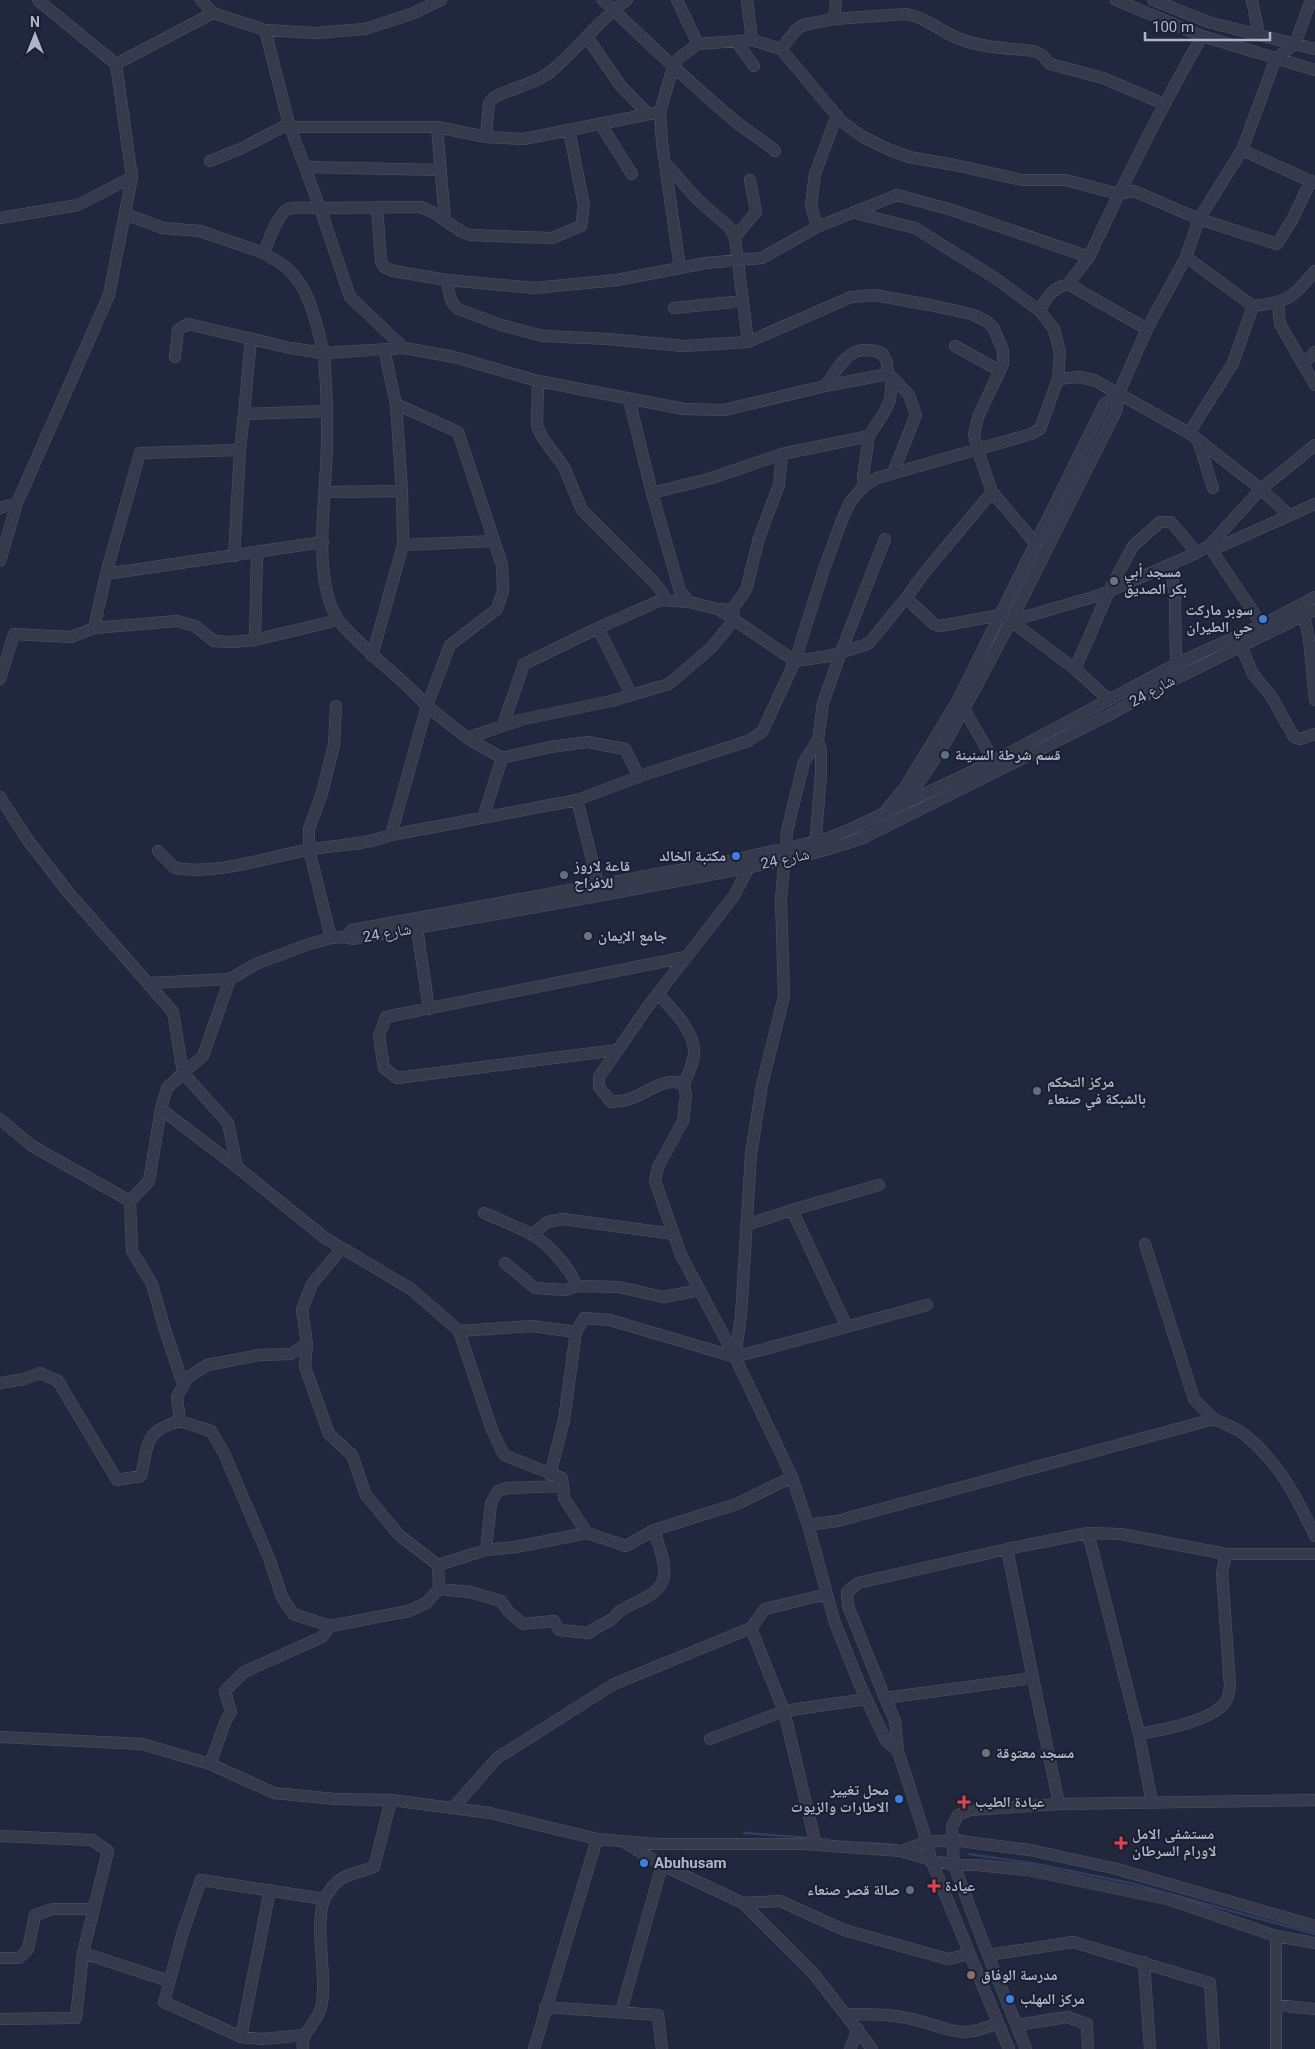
<svg xmlns="http://www.w3.org/2000/svg" width="1315" height="2049" viewBox="0 0 1315 2049" font-family="Roboto,'Noto Naskh Arabic',sans-serif">
	<rect width="100%" height="100%" fill="#21273c"/>
	<g fill="none" stroke-linecap="round" stroke-linejoin="round">
		<!-- stream -->
		<path stroke="#323b62" stroke-width="2.5" d="M744 1833 810 1838
			M818 1839 830 1840
			M868 1843 897 1845
			M969 1854 1036 1864 1130 1883 1315 1934"/>
		<!-- minor casing -->
		<g stroke="#505467" stroke-width="12">
			<path id="minor" d="M38 0 116 64
				M201 0 213 13 265 30 314 33 365 29 411 14 441 0
				M603 0C646 41 689 83 735 121 748 132 763 140 775 151
				M677 0 698 44
				M747 0 752 40
				M1116 0 1202 36 1315 70
				M1153 0 1208 22 1315 49
				M1252 0 1259 35
				M834 19 836 0
				M265 30 289 124 292 127H437
				M1202 36C1161 108 1124 182 1089 257L952 210 897 195 817 227 762 258 706 263 680 268 662 143 660 112 673 67 679 58 698 44 752 40 781 49 841 121 863 137 890 150 909 157 955 165 1022 180H1065L1119 194 1134 191 1199 219 1277 244 1292 220 1311 181
				M587 37 620 85 648 114
				M736 41 754 66
				M781 49 796 30 803 25 834 19 906 14C926 17 941 32 960 39 983 48 1009 48 1034 51L1042 55 1050 64 1103 78 1164 104
				M601 125 632 174
				M486 137 489 103 493 98C510 88 534 85 550 72 577 50 598 20 627 0
				M1242 150 1315 183
				M210 161 240 149 289 124 320 208 421 207 434 213 462 232 470 235 552 238 581 226 584 206 569 130 660 112
				M666 164 697 199 730 228 735 237 748 342
				M305 167 441 170
				M377 207 381 261 384 267 393 271 447 280 534 288 617 280 680 268
				M855 213 915 228 995 278 1040 311 1054 329 1060 353 1058 379 1040 429 1031 434 877 478 864 486
				M125 214 163 228 200 231 264 253
				M0 218 78 205 132 177
				M445 221 437 127 486 137 524 139 569 130
				M817 227 811 205 815 174 837 115
				M735 237 756 212 750 180
				M1089 257 1068 284 1147 329
				M1186 257 1253 306C1289 302 1292 298 1315 271
				M447 280C449 292 449 302 458 309L501 325 543 336 608 339 684 346 748 342 851 297 874 295 930 305 971 314 986 321 993 327 1003 350V364L978 417 974 434 977 448 992 492
				M1278 303 1280 324 1315 385
				M674 308 743 301
				M1040 311C1046 297 1053 288 1068 284
				M955 346 1000 371
				M175 357 178 330 188 324 290 348 324 353C316 325 312 293 290 271 283 264 272 259 264 253 268 243 278 213 288 209 298 206 310 208 320 208L350 297 404 348
				M1304 363 1315 352
				M892 377 909 395 916 415 893 473
				M1058 379 1079 377 1094 380 1189 433 1261 489 1289 515
				M538 381 537 426 542 437 564 467 582 510 652 580 662 592 665 600
				M825 386C843 362 849 342 882 353L887 362 888 374
				M1117 397 1147 329 1186 257 1199 219 1242 150 1276 58 1295 44 1311 0
				M629 399 652 493 680 591 689 602
				M396 404 458 432 502 565 503 591 497 609 450 645 427 706 467 738 520 720 611 701 669 684 711 648 734 620 733 608 746 590 759 538 779 485 782 454
				M244 414 251 339
				M1189 433 1233 363 1253 306
				M1198 440 1213 488
				M240 450 244 414 327 411
				M326 492 402 491
				M652 493 712 478 782 454 869 436
				M17 503 109 295 132 177 116 64 213 13
				M0 508 17 503 0 561
				M403 545 493 541
				M1209 546 1261 489 1315 445
				M1212 550 1315 504
				M234 556 240 450 140 453 106 574 323 542
				M1171 564 1175 600 1176 664
				M906 598 934 624 940 626 1001 615 1011 621 1075 669 1109 700
				M1304 616 1309 639 1315 700
				M1011 621 1100 595 1194 554 1209 546 1262 625
				M94 628 106 574
				M598 628 631 694
				M255 640 257 552
				M1241 646 1253 674 1271 696 1294 737 1300 739 1315 734
				M372 656 403 545 402 491 396 404 384 349
				M1075 669 1109 591 1133 546 1160 522H1171L1197 553
				M0 679 14 634 71 637 94 628 177 621 195 626 214 641 232 642 255 640 338 620
				M961 704 994 761
				M503 725 524 664 598 628 661 600 689 602 718 609H724
				M467 738 502 758 550 747 588 742 625 749 639 777
				M0 797 27 839 68 892 173 1012 183 1073 167 1088 161 1109
				M577 800 600 891
				M887 809 906 786 958 700 1105 403 1117 397V409L1011 621 976 687 946 742 906 802
				M483 818 502 758
				M391 835 427 706C405 681 378 662 355 638 349 632 341 625 337 618 311 575 327 491 327 441 328 412 326 382 324 353L404 348 454 357 538 381 684 409 724 410 825 386 888 374 892 377 890 400 884 413 869 436 863 477 864 486 850 502 842 520 824 569 795 661 718 609
				M815 847 821 774V752L818 740 823 703 841 652 885 539
				M158 851 175 868C219 875 264 858 307 850 335 845 364 845 391 835L577 800 646 774 748 741 762 732 795 661 829 656 865 645 870 642 906 598 925 572 992 492 1036 544
				M749 857V867L734 896 649 1005 599 1077V1087L611 1102C616 1101 622 1101 627 1100 648 1094 662 1076 684 1084L686 1096 683 1121 658 1167 655 1181 681 1255 735 1357 792 1477 808 1525 835 1623 860 1685 886 1741 898 1751
				M417 928 429 1009
				M345 937 352 930 728 861 823 840 851 829 994 761 1176 664 1262 625 1315 597
				M331 938 309 849V829L322 793 334 745 336 706
				M230 979 203 1056 183 1073 228 1123 237 1167 325 1238 411 1289 459 1331 492 1430 504 1455 562 1478 564 1498 587 1533 626 1546 654 1530 737 1504 792 1477
				M148 983 230 979 256 964 309 944 331 938 345 937 353 939C461 920 569 902 677 881 740 869 805 859 865 837L1109 715 1179 677 1315 610
				M658 994C671 1008 693 1029 694 1050 695 1061 688 1074 684 1084
				M617 1050 397 1078 384 1068 379 1036 386 1017 686 957
				M0 1119 32 1146 130 1201
				M792 1210 879 1185
				M484 1213C500 1220 516 1226 531 1234 546 1242 572 1269 576 1286
				M746 1225 792 1210 847 1327
				M532 1235 547 1222 563 1219 674 1234
				M1145 1244 1194 1399 1214 1419
				M505 1263 535 1288 566 1290 576 1286 619 1287 663 1297 700 1290
				M459 1331 532 1326 576 1332
				M307 1344 305 1367 329 1434 352 1455 366 1495 399 1535 438 1565
				M735 1357 741 1316 751 1154 762 1085 784 996 781 899 787 831 804 762 818 740
				M0 1383 24 1379 40 1373 58 1381 117 1480 141 1476C149 1442 143 1432 180 1421
				M183 1384 165 1330 152 1284 132 1251 130 1201 149 1181 161 1109 237 1167
				M550 1475 564 1420 576 1332 584 1318 610 1320 735 1357 927 1305
				M808 1525 837 1521 1214 1419C1224 1424 1237 1428 1245 1435 1279 1462 1297 1498 1315 1536
				M1088 1533 1139 1734 1152 1803
				M1007 1549 1033 1678
				M486 1550 516 1547 587 1533
				M439 1589 470 1592 501 1601 508 1611 523 1624 554 1621 559 1630 589 1633C597 1626 605 1624 612 1619 615 1617 617 1613 620 1611 635 1601 660 1597 664 1576 666 1562 658 1544 654 1530
				M330 1626 293 1614 282 1597 269 1558 224 1453 211 1431 180 1421 177 1397 187 1378 207 1365 259 1355 291 1354 307 1344 302 1310 312 1284 342 1248
				M751 1628 765 1609 827 1594
				M885 1698 895 1721 898 1751 927 1842 931 1860 1009 2049
				M1139 1734C1161 1730 1214 1721 1226 1701 1229 1697 1229 1691 1230 1686L1222 1573 1226 1554
				M0 1737 142 1744 210 1764 274 1793 335 1799 391 1800 490 1813 597 1839 656 1844H805L901 1851 931 1860 954 1865H977L1027 1870 1171 1900 1276 1936 1315 1943
				M210 1764 226 1720 231 1712 225 1691 244 1672 322 1637 330 1626 409 1611 426 1603 439 1589 438 1565 486 1550 491 1503 498 1491 507 1488 562 1486
				M1059 1804 1033 1678 885 1698 848 1606 847 1592 858 1583 1007 1549 1088 1533 1121 1534 1226 1554H1315
				M453 1808 497 1758 614 1684 751 1628 784 1711 710 1739
				M0 1836 92 1840 108 1851 83 1953 169 1981
				M624 1842 662 1865 743 1903 780 1901 844 1930 948 1959 970 1954
				M816 1845 784 1711 866 1699
				M901 1851 927 1842 952 1840 1030 1850 1117 1869 1315 1926
				M743 1903 814 1974 872 2049
				M1276 1936V2005L1315 2009
				M988 1955 1073 1942 1210 1983 1214 2049
				M0 1958H19L28 1949 35 1915 53 1909H94
				M1144 1962 1150 2049
				M545 2007 658 2015 662 2049
				M621 2012 662 1865
				M847 2014C870 2014 893 2014 916 2020 953 2029 958 2040 998 2023
				M0 2019 76 2018 83 1953
				M1017 2025 1067 2017 1087 2024 1088 2049
				M304 2035 262 2039 241 2037 164 2002 182 1935 201 1880 324 1899
				M241 2037 270 1890
				M303 2049C300 2033 317 2023 321 2008 328 1976 314 1928 324 1900 326 1894 336 1882 341 1879 350 1873 364 1871 374 1867L391 1800
				M534 2049 597 1839
				M850 2049 858 2029
				M1026 2049 988 1955 954 1865 952 1827 958 1815 970 1810 1059 1804 1315 1800
				M1276 2049V2005"/>
		</g>
		<!-- minor -->
		<use href="#minor" stroke="#353a4c" stroke-width="11"/>
	</g>
	<!-- markers -->
	<g fill="#6b7280" stroke="#1a1f31" stroke-width="2">
		<circle cx="1114" cy="581" r="5"/>
		<circle cx="588" cy="936" r="5"/>
		<circle cx="986" cy="1753" r="5"/>
	</g>
	<g fill="#3f7fe0" stroke="#1a1f31" stroke-width="2">
		<circle cx="1263" cy="619" r="5"/>
		<circle cx="736" cy="856" r="5"/>
		<circle cx="899" cy="1799" r="5"/>
		<circle cx="644" cy="1863" r="5"/>
		<circle cx="1010" cy="1999" r="5"/>
	</g>
	<g fill="#5c6f8a" stroke="#1a1f31" stroke-width="2">
		<circle cx="945" cy="755" r="5"/>
		<circle cx="564" cy="875" r="5"/>
		<circle cx="1037" cy="1091" r="5"/>
		<circle cx="910" cy="1890" r="5"/>
	</g>
	<g fill="#e0444e" stroke="#1a1f31" stroke-width="2">
		<path d="M961.5 1794.5h5v5h5v5h-5v5h-5v-5h-5v-5h5z"/>
		<path d="M1118.5 1835.5h5v5h5v5h-5v5h-5v-5h-5v-5h5z"/>
		<path d="M931.5 1878.5h5v5h5v5h-5v5h-5v-5h-5v-5h5z"/>
	</g>
	<circle fill="#8d6e63" stroke="#1a1f31" stroke-width="2" cx="971" cy="1975" r="5"/>
	<g text-anchor="middle" stroke-width="4" stroke-linejoin="round" paint-order="stroke">
		<!-- poi labels -->
		<g font-size="15" font-weight="bold" fill="#b0b4c8" stroke="#1a1f31" text-anchor="start">
			<text x="1124" y="577">مسجد أبي<tspan x="1124" dy="17">بكر الصديق</tspan></text>
			<text x="1253" y="615" text-anchor="end">سوبر ماركت<tspan x="1253" dy="17">حي الطيران</tspan></text>
			<text x="955" y="760">قسم شرطة السنينة</text>
			<text x="726" y="861" text-anchor="end">مكتبة الخالد</text>
			<text x="574" y="871">قاعة لاروز<tspan x="574" dy="17">للافراح</tspan></text>
			<text x="598" y="941">جامع الإيمان</text>
			<text x="1047" y="1087">مركز التحكم<tspan x="1047" dy="17">بالشبكة في صنعاء</tspan></text>
			<text x="996" y="1758">مسجد معتوقة</text>
			<text x="889" y="1795" text-anchor="end">محل تغيير<tspan x="889" dy="17">الاطارات والزيوت</tspan></text>
			<text x="975" y="1807">عيادة الطيب</text>
			<text x="1132" y="1839">مستشفى الامل<tspan x="1132" dy="17">لاورام السرطان</tspan></text>
			<text x="654" y="1868">Abuhusam</text>
			<text x="945" y="1891">عيادة</text>
			<text x="900" y="1895" text-anchor="end">صالة قصر صنعاء</text>
			<text x="981" y="1980">مدرسة الوفاق</text>
			<text x="1020" y="2004">مركز المهلب</text>
		</g>
		<!-- street labels -->
		<g font-size="15" fill="#b0b4c8" stroke="#1a1f31">
			<text transform="translate(1152 691) rotate(-29)" y="5">شارع 24</text>
			<text transform="translate(785 859) rotate(-12)" y="5">شارع 24</text>
			<text transform="translate(387 933) rotate(-10)" y="5">شارع 24</text>
		</g>
	</g>
	<!-- north arrow -->
	<g transform="translate(35 35)" stroke="#1a1f31" stroke-width="4" paint-order="stroke">
	<path d="M0-4L9 19L0 12L-9 19Z" fill="#b0b4c8"/>
	<text y="-8" font-size="14" font-weight="bold" text-anchor="middle" fill="#b0b4c8">N</text>
	</g>
	<!-- scale -->
	<path d="M1145 32v8h125v-8" fill="none" stroke="#b0b4c8" stroke-width="2.5"/>
	<text x="1152" y="32" font-size="15" fill="#b0b4c8" stroke="#1a1f31" stroke-width="4" paint-order="stroke">100 m</text>
</svg>
